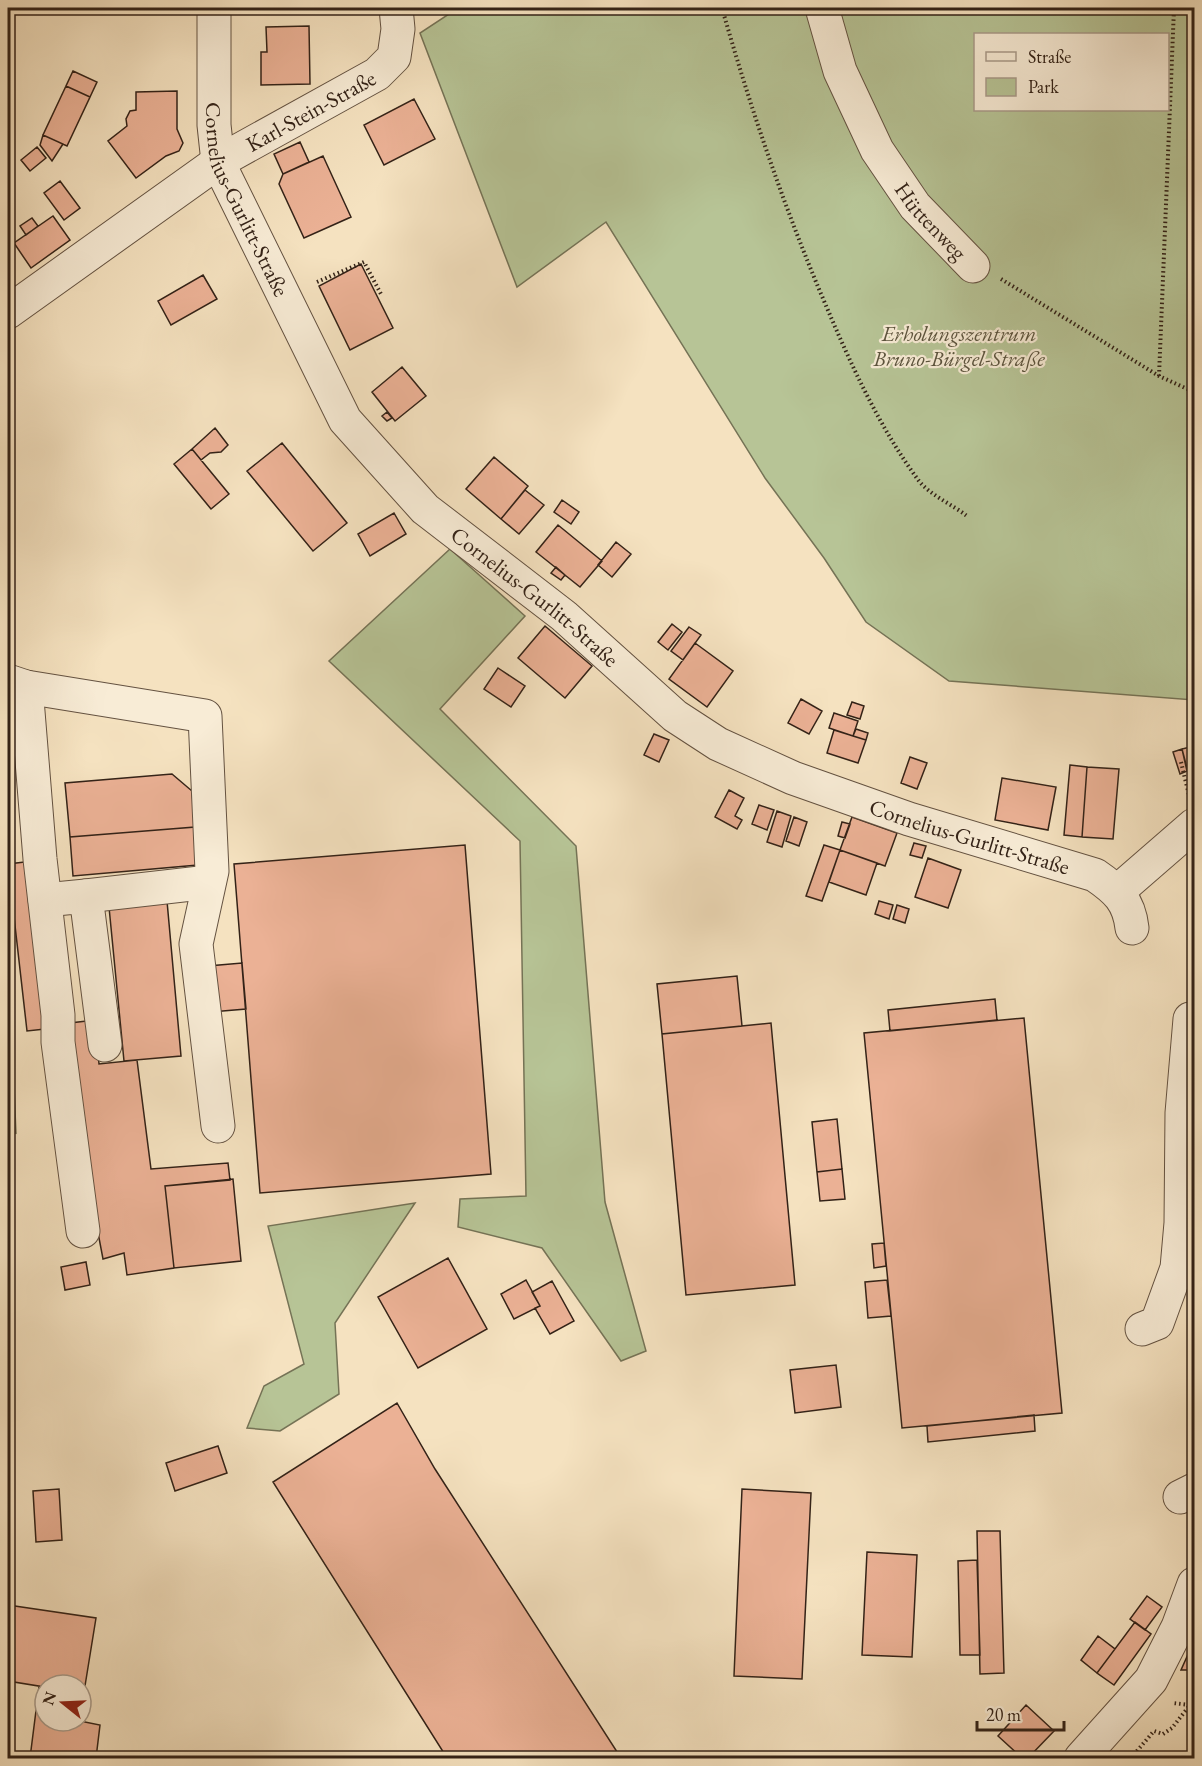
<svg xmlns="http://www.w3.org/2000/svg" width="1202" height="1766" viewBox="0 0 1202 1766" font-family="'EB Garamond',serif">
	<rect width="100%" height="100%" fill="#f5e2c0"/>
	<filter id="stains"><feTurbulence type="fractalNoise" baseFrequency=".00333" numOctaves="4"/><feColorMatrix values="0 0 0 0 .2 0 0 0 0 .09 0 0 0 0 .02 0 0 0 .5 -.17"/></filter>
	<radialGradient id="worn" r=".72"><stop offset=".6" stop-color="#630" stop-opacity="0"/><stop offset="1" stop-color="#630" stop-opacity=".3"/></radialGradient>
	<!-- green -->
	<path fill="#b7c496" stroke="#757356" stroke-width="1.5" fill-rule="evenodd" d="M458 8H1194V700L949 681 866 622 824 558 765 478 606 222 517 287 420 33ZM976 34H1168V110H976Z
		M450 549 525 616 440 709 576 846 605 1202 646 1351 621 1361 542 1248 458 1227 460 1199 526 1196 520 841 329 661Z
		M8 947 16 1134 8 1111Z
		M415 1203 335 1323 339 1394 280 1431 247 1428 264 1386 304 1364 268 1226Z"/>
	<!-- building -->
	<path fill="#ebb195" stroke="#332217" stroke-width="1.5" d="M309 26 310 84 261 85V52H267L266 27Z
		M73 71 97 82 90 97 66 86Z
		M66 86 90 97 67 146 43 135Z
		M177 91V129L183 143 179 151 166 156 136 178 108 141 127 126 126 119 130 111 136 110V92Z
		M414 99 435 139 384 165 364 125Z
		M43 135 63 144 52 161 40 145Z
		M300 142 309 162 283 174 274 154Z
		M37 147 46 158 30 171 21 160Z
		M323 156 351 217 304 238 279 184 283 174Z
		M60 181 80 208 64 220 44 193Z
		M53 216 70 240 31 268 14 243Z
		M32 218 38 226 26 235 20 226Z
		M361 264 393 328 350 350 319 286Z
		M203 275 217 299 171 325 158 301Z
		M402 367 426 396 395 421 372 392Z
		M387 412 392 418 387 421 382 416Z
		M215 428 228 445 221 452 210 453 201 460 192 449Z
		M282 443 347 523 313 551 247 471Z
		M192 449 229 494 211 509 174 464Z
		M494 457 528 486 501 519 466 489Z
		M525 490 544 505 519 534 501 519Z
		M562 500 579 512 571 524 554 512Z
		M394 513 406 534 370 556 358 534Z
		M558 525 602 561 580 587 536 552Z
		M616 542 631 554 612 577 598 565Z
		M556 567 565 575 561 580 551 573Z
		M672 624 682 632 668 650 658 642Z
		M545 626 592 666 565 698 518 658Z
		M689 627 701 635 683 660 671 651Z
		M695 643 733 671 707 707 669 679Z
		M498 668 525 686 511 707 484 689Z
		M801 699 822 711 809 734 788 723Z
		M852 702 864 706 860 719 847 715Z
		M834 713 858 721 853 736 829 728Z
		M856 729 868 733 866 740 853 736Z
		M834 730 866 740 858 763 827 753Z
		M654 734 669 740 659 762 644 755Z
		M1194 746V786L1192 787 1182 749Z
		M1182 749 1187 771 1180 774 1173 752Z
		M910 757 927 763 917 789 901 783Z
		M1070 765 1087 767 1082 837 1064 835Z
		M1087 767 1119 769 1113 839 1082 837Z
		M172 774 192 791 195 827 70 837 65 783Z
		M1002 778 1056 787 1048 830 995 820Z
		M729 790 744 798 735 816 742 820 737 829 715 817Z
		M759 805 774 810 767 830 752 824Z
		M777 811 791 816 782 847 767 842Z
		M794 817 807 822 799 846 786 841Z
		M852 817 897 833 885 866 840 850Z
		M842 822 850 824 845 838 838 836Z
		M195 827 198 865 73 876 70 837Z
		M914 843 926 846 922 858 910 855Z
		M465 845 491 1174 260 1193 234 864Z
		M824 845 840 850 822 901 806 896Z
		M840 850 877 863 866 895 829 882Z
		M928 858 961 870 948 908 915 897Z
		M33 861 54 1028 27 1031 8 864Z
		M167 901 181 1056 124 1061 109 907Z
		M879 901 893 905 889 919 875 914Z
		M897 905 909 909 905 923 893 919Z
		M242 963 246 1009 211 1012 208 966Z
		M737 976 742 1026 662 1034 657 984Z
		M995 999 997 1020 890 1031 888 1010Z
		M1024 1018 1062 1413 902 1428 864 1033Z
		M95 1020 99 1064 137 1060 151 1169 228 1163 230 1180 165 1186 174 1268 127 1275 124 1253 103 1259 88 1180 70 1023Z
		M771 1023 795 1285 686 1295 662 1034Z
		M837 1119 842 1169 817 1172 812 1122Z
		M842 1169 845 1199 820 1201 817 1172Z
		M233 1179 241 1261 174 1268 165 1186Z
		M884 1243 886 1266 874 1268 872 1244Z
		M448 1258 487 1329 418 1368 378 1297Z
		M86 1262 90 1285 65 1290 61 1267Z
		M526 1280 540 1306 514 1319 501 1294Z
		M887 1280 891 1316 868 1318 865 1282Z
		M552 1281 574 1321 550 1334 535 1308 540 1306 532 1292Z
		M836 1365 841 1407 795 1413 790 1370Z
		M397 1403 435 1469 621 1758H447L273 1482Z
		M1034 1415 1035 1431 928 1442 927 1426Z
		M218 1446 227 1473 175 1491 166 1463Z
		M59 1489 62 1540 36 1542 33 1491Z
		M742 1489 811 1493 802 1679 734 1676Z
		M977 1531H1000L1004 1673 980 1674Z
		M867 1552 917 1555 912 1657 862 1655Z
		M977 1560 980 1655H960L958 1561Z
		M1147 1596 1162 1607 1145 1630 1130 1619Z
		M8 1605 96 1618 84 1692H81V1685H45V1687L8 1681Z
		M1135 1622 1151 1634 1114 1685 1097 1673Z
		M1098 1636 1115 1649 1097 1673 1081 1660Z
		M1194 1641V1670H1181Z
		M39 1687H45V1721H80L100 1725 96 1758H30Z
		M1026 1705 1054 1731 1028 1758H1022L998 1736Z"/>
	<g fill="none" stroke-linecap="round" stroke-linejoin="round">
		<!-- minor casing -->
		<g stroke="#645241" stroke-width="35">
			<g id="minor">
				<path id="s1" d="M214 8V125L218 162 345 420 425 509 564 616 675 716 718 744 793 778 909 819 1095 875C1117 890 1129 901 1132 928"/>
				<path id="s2" d="M822 8 840 71 877 150 915 206 973 266"/>
				<path id="s3" d="M8 312 218 162 377 74 394 57 398 29 396 8"/>
				<path d="M8 681 26 687 205 716 212 871 196 944 218 1126"/>
				<path d="M26 687 40 859 58 1015V1042L83 1231"/>
				<path d="M1118 891 1194 825"/>
				<path d="M86 896 209 882"/>
				<path d="M45 900 86 896 105 1045"/>
				<path d="M1142 1329 1157 1323 1177 1268 1181 1223 1182 1113 1190 1019"/>
				<path d="M1180 1497 1194 1490"/>
				<path d="M1081 1758 1151 1680 1178 1627 1194 1584"/>
			</g>
		</g>
		<!-- path -->
		<path stroke="#332217" stroke-width="4" stroke-dasharray="1.5 3" stroke-linecap="butt" d="M722 8C751 110 785 210 827 308 852 367 881 430 919 481 930 495 953 505 967 516
			M1001 279 1159 376 1194 392
			M317 282 364 262 382 296
			M1159 376 1174 8
			M1181 762 1189 795
			M1131 1758 1154 1731 1163 1734 1172 1728 1190 1705 1173 1703"/>
		<!-- minor -->
		<use href="#minor" stroke="#f8ecd6" stroke-width="33"/>
	</g>
	<g text-anchor="middle" stroke-width="4.5" stroke-linejoin="round" paint-order="stroke">
		<!-- street labels -->
		<g font-size="22" fill="#332217" stroke="#f8ecd6">
			<text dy="8" stroke="none"><textPath href="#s3" startOffset="364">Karl-Stein-Straße</textPath></text>
			<text dy="8" stroke="none"><textPath href="#s1" startOffset="198">Cornelius-Gurlitt-Straße</textPath></text>
			<text dy="8" stroke="none"><textPath href="#s2" startOffset="242">Hüttenweg</textPath></text>
			<text dy="8" stroke="none"><textPath href="#s1" startOffset="702">Cornelius-Gurlitt-Straße</textPath></text>
			<text dy="8" stroke="none"><textPath href="#s1" startOffset="1206">Cornelius-Gurlitt-Straße</textPath></text>
		</g>
		<!-- park labels -->
		<g font-size="22" font-style="italic" fill="#5b533d" stroke="#f8ecd6">
			<text x="959" y="341">Erholungszentrum<tspan x="959" dy="25">Bruno-Bürgel-Straße</tspan></text>
		</g>
	</g>
	<!-- margin -->
	<rect width="1202" height="1766" fill="none" stroke="#f5e2c0" stroke-width="30"/>
	<rect x="9" y="9" width="1184" height="1748" fill="none" stroke="#332217" stroke-width="3"/>
	<rect x="15" y="15" width="1172" height="1736" fill="none" stroke="#332217" stroke-width="1.5"/>
	<!-- legend -->
	<rect x="974" y="33" width="195" height="78" fill="#f8ecd6" stroke="#a99b8a" stroke-width="1.5"/>
	<rect x="986" y="52" width="30" height="9" fill="#f8ecd6" stroke="#a99b8a" stroke-width="1.5"/>
	<text x="1028" y="63" font-size="18" fill="#332217">Straße</text>
	<rect x="986" y="78" width="30" height="18" fill="#b7c496" stroke="#a99b8a" stroke-width="1.5"/>
	<text x="1028" y="93" font-size="18" fill="#332217">Park</text>
	<!-- north arrow -->
	<g transform="translate(63 1703) rotate(288)"><circle r="28" fill="#f8ecd6" stroke="#a99b8a" stroke-width="1.5"/>
	<path d="M0-4.5L10 22L0 15L-10 22Z" fill="#8f2418"/>
	<text y="-9" font-size="16" font-weight="bold" text-anchor="middle" fill="#332217">N</text>
	</g>
	<!-- scale -->
	<path d="M977 1721v9h87v-9" fill="none" stroke="#332217" stroke-width="3"/>
	<text x="986" y="1721" font-size="18" fill="#332217" stroke="#f8ecd6" stroke-width="4.5" paint-order="stroke">20 m</text>
	<rect width="100%" height="100%" filter="url(#stains)"/>
	<rect width="100%" height="100%" fill="url(#worn)"/>
</svg>
